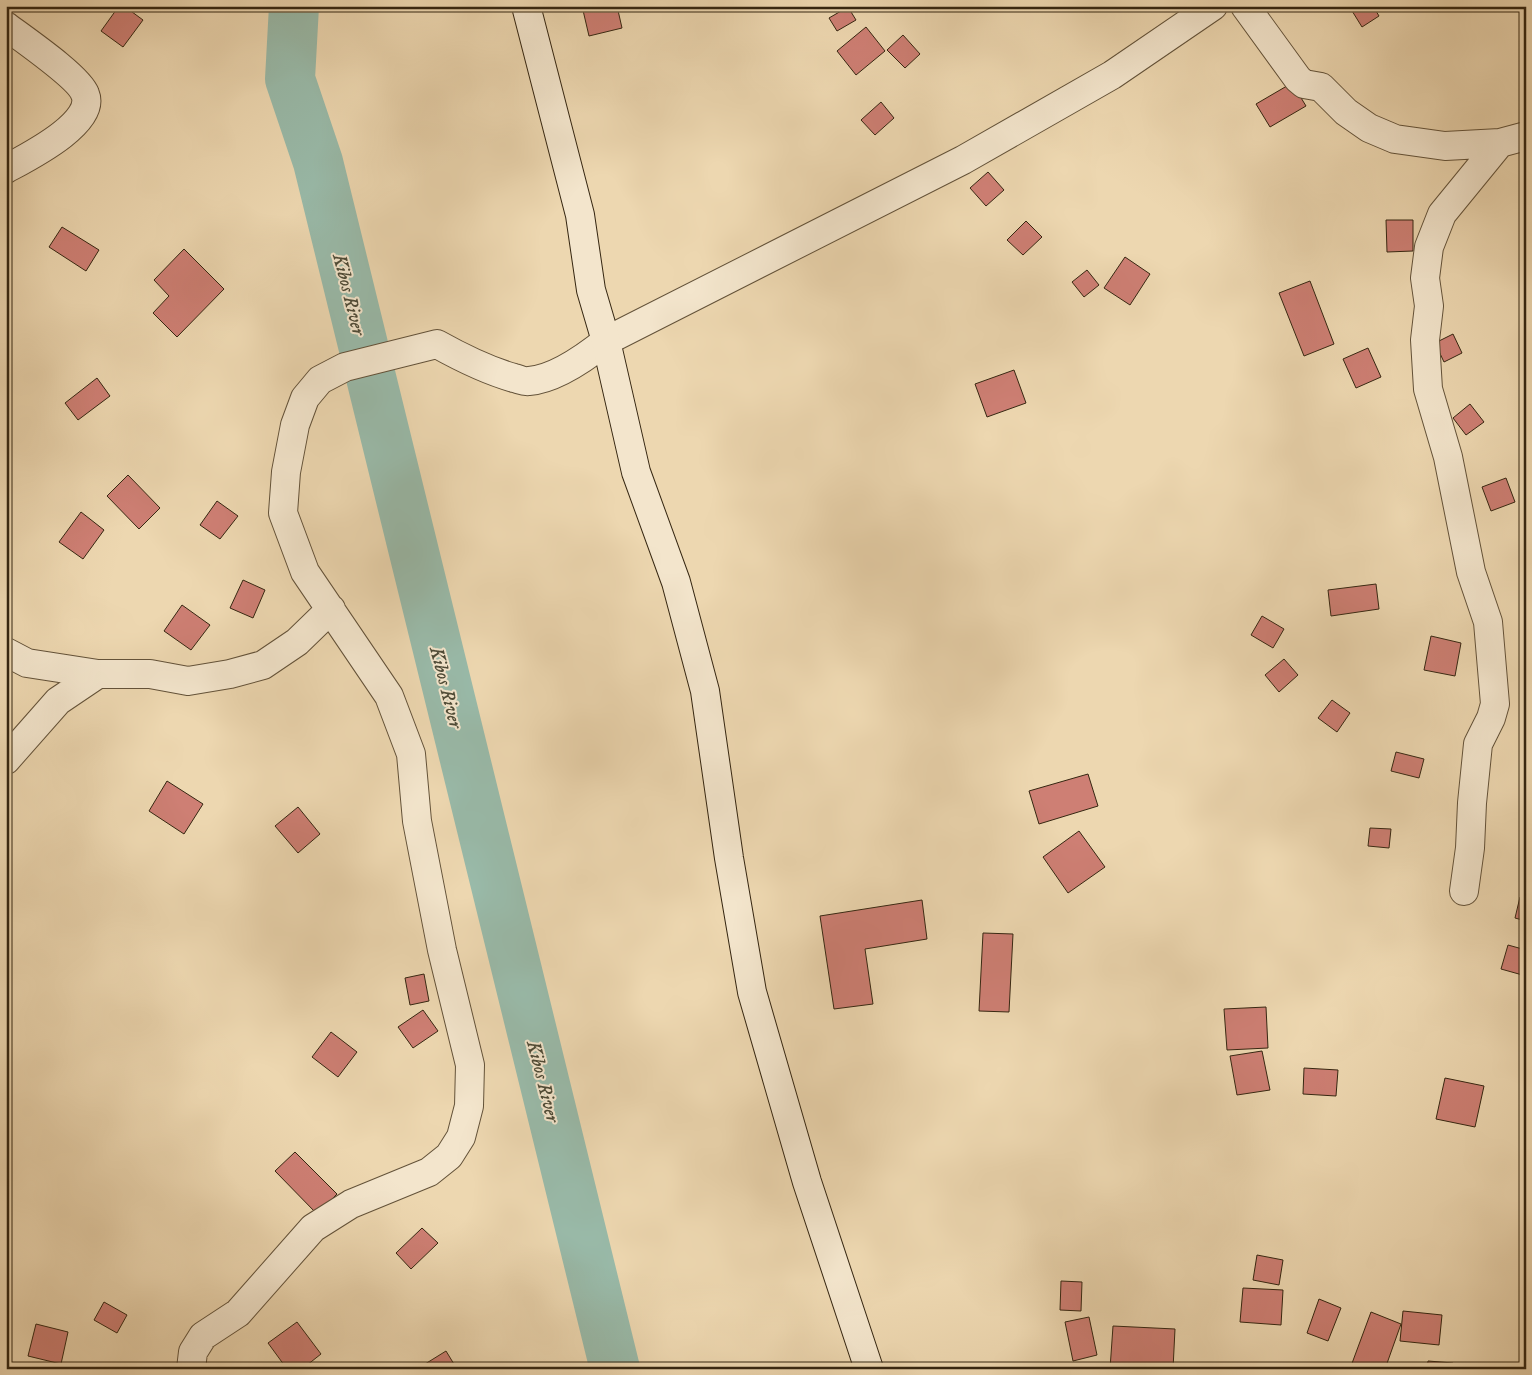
<svg xmlns="http://www.w3.org/2000/svg" width="1532" height="1375" viewBox="0 0 1532 1375" font-family="'IM FELL DW Pica',serif">
	<rect width="100%" height="100%" fill="#edd7b0"/>
	<filter id="stains"><feTurbulence type="fractalNoise" baseFrequency=".004" numOctaves="4"/><feColorMatrix values="0 0 0 0 .2 0 0 0 0 .09 0 0 0 0 .02 0 0 0 .5 -.17"/></filter>
	<radialGradient id="worn" r=".72"><stop offset=".6" stop-color="#630" stop-opacity="0"/><stop offset="1" stop-color="#630" stop-opacity=".3"/></radialGradient>
	<g fill="none" stroke-linecap="round" stroke-linejoin="round">
		<!-- river -->
		<path stroke="#99baa9" stroke-width="50" d="M294 6 290 79 318 162 615 1369"/>
	</g>
	<!-- building -->
	<path fill="#ce7f74" stroke="#352611" d="M119 6H124L143 20 123 47 101 31Z
		M582 6H617L622 28 589 36Z
		M1349 6H1373L1379 16 1362 27Z
		M848 7 856 20 837 31 829 18Z
		M866 27 885 51 856 75 837 51Z
		M903 35 920 54 905 68 887 50Z
		M1292 83 1306 106 1270 127 1256 104Z
		M881 102 894 118 875 135 861 120Z
		M988 172 1004 190 986 206 970 188Z
		M1386 220H1413V251L1387 252Z
		M1026 221 1042 237 1023 255 1007 240Z
		M62 227 99 250 86 271 49 247Z
		M184 249 224 289 177 337 153 313 169 296 154 280Z
		M1125 257 1150 274 1130 305 1104 288Z
		M1087 270 1099 285 1084 297 1072 282Z
		M1310 281 1334 344 1304 356 1279 293Z
		M1453 334 1462 353 1444 362 1435 343Z
		M1368 348 1381 377 1356 388 1343 359Z
		M1014 370 1026 403 987 417 975 384Z
		M97 378 110 396 78 420 65 403Z
		M1470 404 1484 422 1466 435 1453 418Z
		M128 475 160 508 139 529 107 496Z
		M1506 478 1515 502 1491 511 1482 487Z
		M217 501 238 516 220 539 200 525Z
		M81 512 104 530 83 559 59 542Z
		M243 580 265 590 253 618 230 608Z
		M1376 584 1379 609 1331 616 1328 590Z
		M182 605 210 625 191 650 164 631Z
		M1262 616 1284 629 1273 648 1251 635Z
		M1431 636 1461 643 1455 676 1424 670Z
		M1284 659 1298 675 1279 692 1265 675Z
		M1332 700 1350 713 1337 732 1318 718Z
		M1396 752 1424 759 1419 778 1391 771Z
		M1088 774 1098 806 1039 824 1029 791Z
		M167 781 203 804 184 834 149 811Z
		M298 807 320 834 298 853 275 826Z
		M1370 828 1391 829 1389 848 1368 846Z
		M1079 831 1105 867 1068 893 1043 857Z
		M1520 897 1526 898V921L1515 918Z
		M922 900 927 939 865 949 873 1004 834 1009 820 916Z
		M983 933 1013 934 1009 1012 979 1011Z
		M1508 945 1526 950V976L1501 969Z
		M424 974 429 1001 410 1005 405 978Z
		M1266 1007 1268 1048 1227 1050 1224 1009Z
		M423 1010 438 1031 413 1048 398 1027Z
		M331 1032 357 1052 338 1077 312 1057Z
		M1262 1051 1270 1090 1237 1095 1230 1056Z
		M1304 1068 1338 1070 1336 1096 1303 1094Z
		M1445 1078 1484 1086 1475 1127 1436 1119Z
		M295 1152 337 1194 317 1214 275 1171Z
		M422 1228 438 1243 411 1269 396 1253Z
		M1257 1255 1283 1260 1279 1285 1253 1280Z
		M1061 1281 1082 1282 1081 1311 1060 1310Z
		M1243 1288 1283 1290 1281 1325 1240 1322Z
		M1319 1299 1341 1308 1328 1341 1307 1333Z
		M104 1302 127 1315 117 1333 94 1320Z
		M1403 1311 1442 1315 1439 1345 1400 1341Z
		M1371 1312 1401 1324 1385 1369H1359L1351 1366Z
		M1089 1317 1097 1355 1073 1361 1065 1322Z
		M297 1322 321 1354 302 1369H287L268 1343Z
		M36 1324 68 1332 61 1364 28 1356Z
		M1113 1326 1175 1329 1173 1369H1110Z
		M446 1351 457 1369H417Z
		M1428 1361 1453 1363 1452 1369H1427Z"/>
	<g fill="none" stroke-linecap="round" stroke-linejoin="round">
		<!-- minor casing -->
		<g stroke="#635239" stroke-width="30">
			<path id="minor" d="M1245 6 1298 79 1304 84 1321 87 1346 112 1369 128 1395 139 1445 146 1500 143 1526 136
				M6 26C23 39 79 77 85 94 97 123 26 158 6 169
				M6 652 27 663 98 674H150L188 681 230 674 263 665 297 642 331 609
				M6 760 58 701 98 674
				M1464 891 1470 848 1472 803 1478 744 1491 718 1495 704 1488 622 1471 572 1448 457 1428 389 1425 340 1429 306 1425 278 1429 247 1442 214 1500 143
				M191 1369 193 1352 203 1336 238 1313 313 1228 351 1204 429 1172 449 1156 461 1137 469 1106 470 1065 442 950 417 821 411 754 389 696 305 572 283 513 286 472 295 425 305 398 320 380 345 367 437 344C462 358 486 370 514 378 519 379 524 382 529 381 555 379 586 357 606 341L963 160 1112 75 1213 6"/>
		</g>
		<!-- secondary casing -->
		<g stroke="#352611" stroke-width="30">
			<path id="secondary" d="M526 6 580 215 591 290 606 341 636 472 676 582 705 691 729 858 752 992 807 1182 869 1369"/>
		</g>
		<!-- minor -->
		<use href="#minor" stroke="#f3e5cc" stroke-width="28"/>
		<!-- secondary -->
		<use href="#secondary" stroke="#f3e5cc" stroke-width="28"/>
	</g>
	<g text-anchor="middle" stroke-width="4" stroke-linejoin="round" paint-order="stroke">
		<!-- water labels -->
		<g font-size="19" font-style="italic" fill="#4e4b37" stroke="#f3e5cc">
			<text transform="translate(350 294) rotate(76)" y="7">Kibos River</text>
			<text transform="translate(447 687) rotate(76)" y="7">Kibos River</text>
			<text transform="translate(544 1081) rotate(76)" y="7">Kibos River</text>
		</g>
	</g>
	<!-- margin -->
	<rect width="1532" height="1375" fill="none" stroke="#edd7b0" stroke-width="25"/>
	<rect x="8" y="8" width="1517" height="1360" fill="none" stroke="#352611" stroke-width="2.5"/>
	<rect x="12" y="12" width="1507" height="1350" fill="none" stroke="#352611"/>
	<rect width="100%" height="100%" filter="url(#stains)"/>
	<rect width="100%" height="100%" fill="url(#worn)"/>
</svg>
